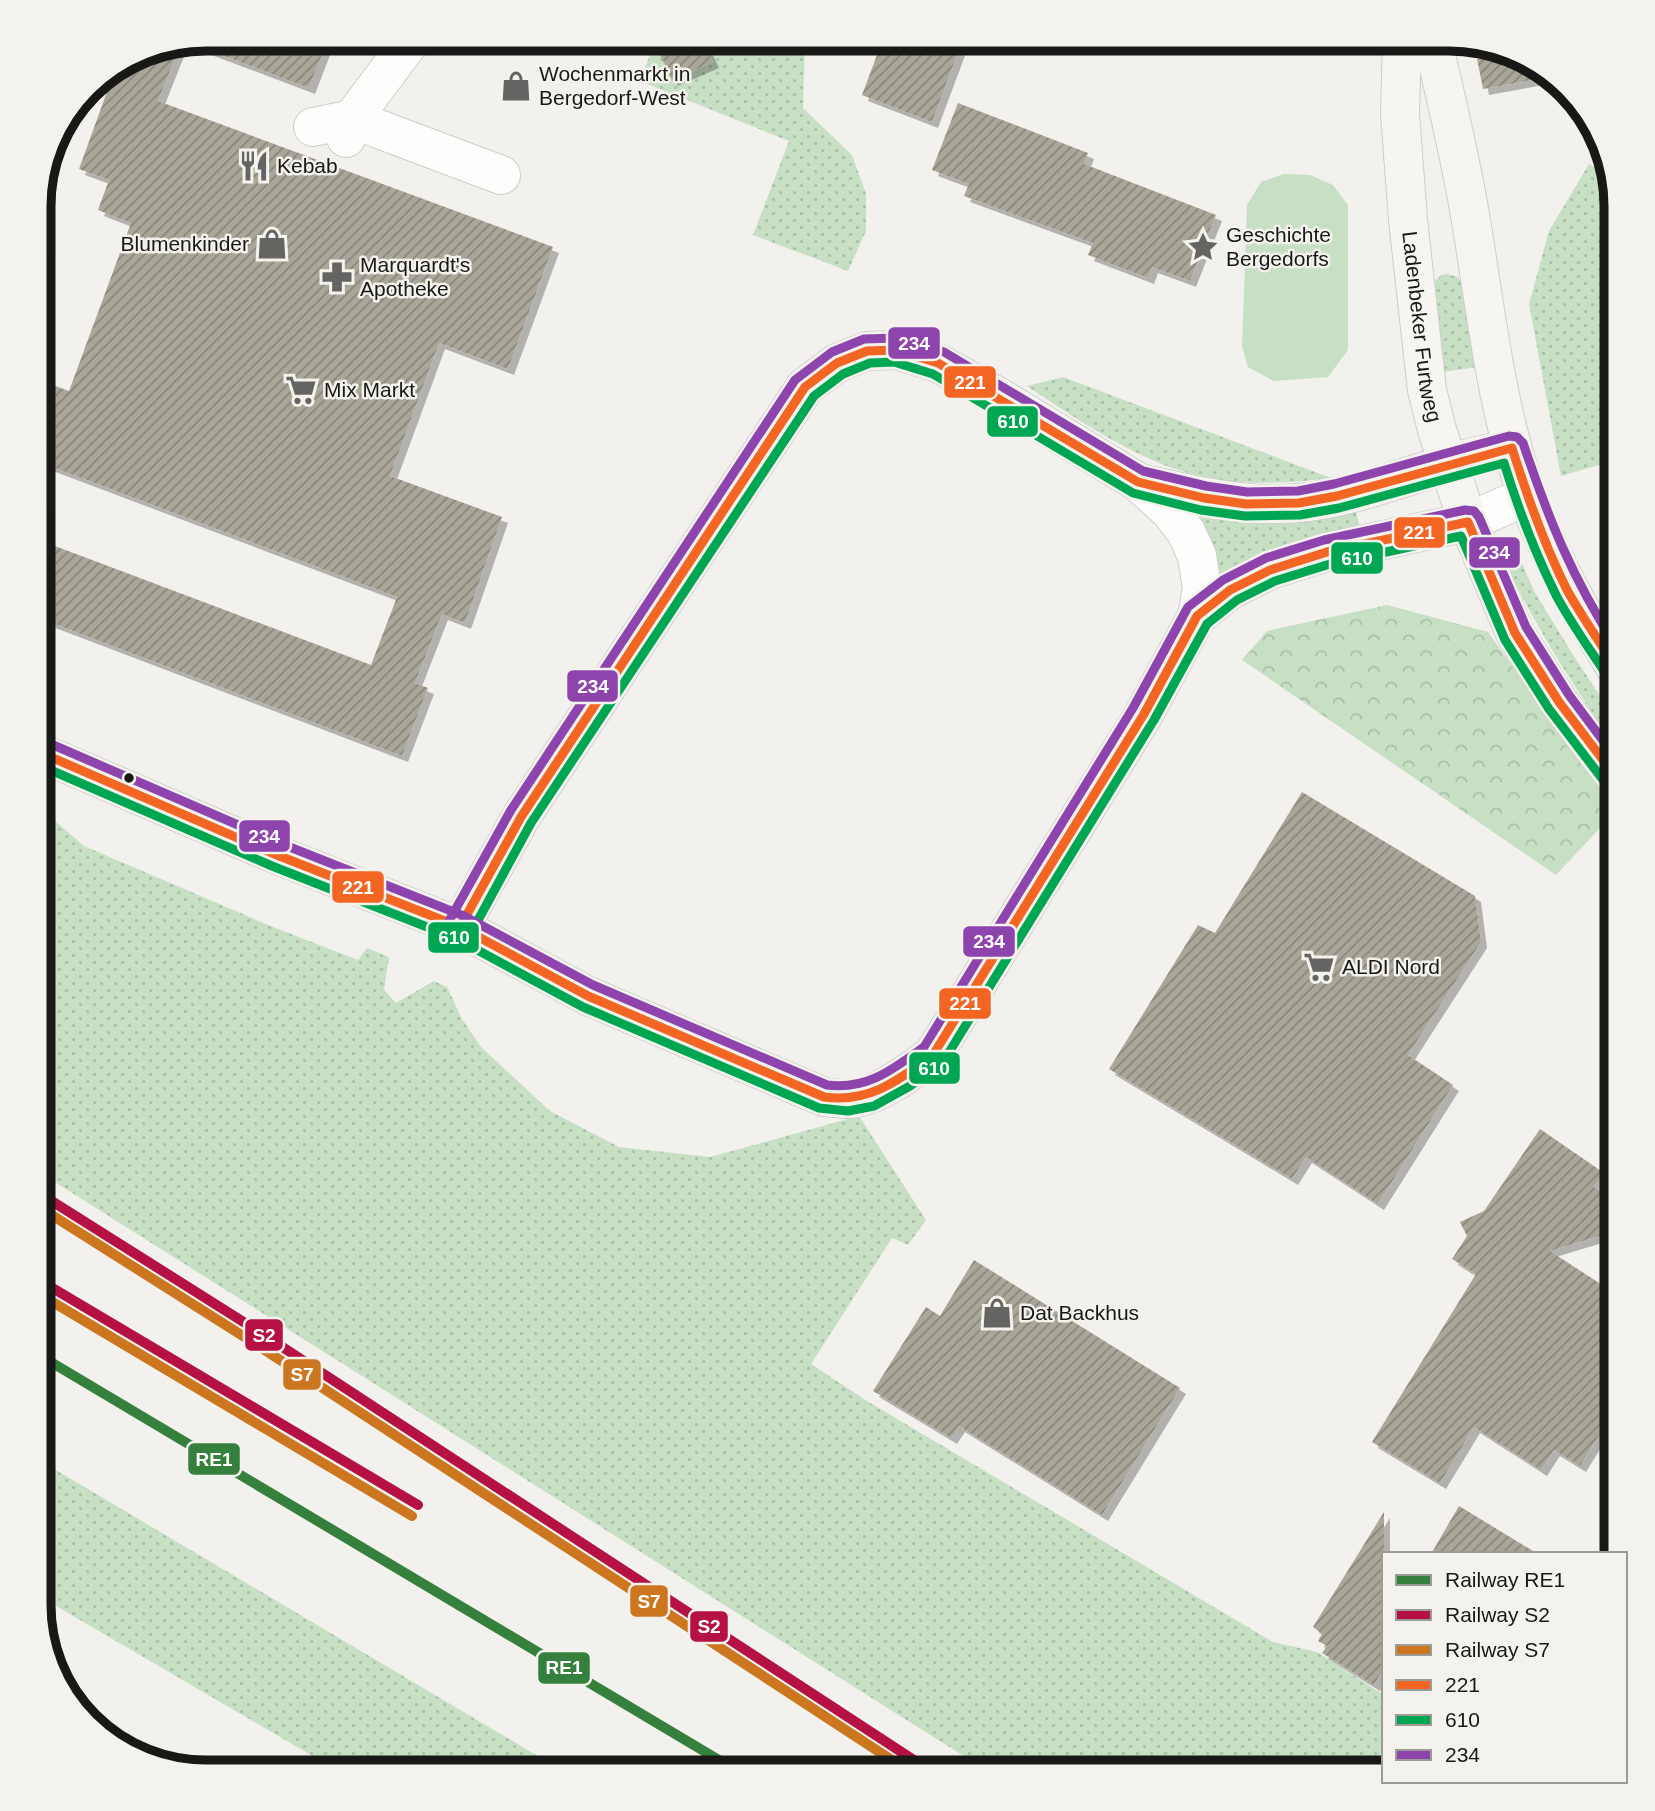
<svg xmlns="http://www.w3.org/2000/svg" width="1655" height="1811" viewBox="0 0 1655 1811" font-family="Arial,sans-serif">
	<defs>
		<pattern id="green-dots" width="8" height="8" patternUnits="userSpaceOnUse" patternTransform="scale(1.75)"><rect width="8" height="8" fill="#c7e0c4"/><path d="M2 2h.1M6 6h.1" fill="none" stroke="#aabfa8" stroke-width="1.8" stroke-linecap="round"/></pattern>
		<pattern id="forest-crowns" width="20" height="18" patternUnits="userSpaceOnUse" patternTransform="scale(1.75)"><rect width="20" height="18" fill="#c7e0c4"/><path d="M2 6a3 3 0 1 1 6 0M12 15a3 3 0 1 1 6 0" fill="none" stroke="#aabfa8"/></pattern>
		<pattern id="building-hatch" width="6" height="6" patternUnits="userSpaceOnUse" patternTransform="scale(1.75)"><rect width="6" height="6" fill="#aaa699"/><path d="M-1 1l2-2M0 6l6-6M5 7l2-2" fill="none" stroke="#89867c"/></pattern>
		<filter id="shadow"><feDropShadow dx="6" dy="6" stdDeviation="0" flood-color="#0004"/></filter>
	</defs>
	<rect width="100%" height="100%" fill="#f2f1ee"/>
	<!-- green -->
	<path fill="url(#green-dots)" d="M656 39H805L803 108 852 155 866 194V231L848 271 753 235 789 141 640 81Z
		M1589 164 1612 177 1616 206V460L1561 476 1529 304 1549 231Z
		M1446 274 1458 277 1462 283 1477 367 1443 372 1432 284 1441 275Z
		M1063 377 1331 478C1286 484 1236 486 1192 474 1137 460 1073 417 1027 386Z
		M1354 505 1361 531 1220 579 1197 517V512Z
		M1513 542 1534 591 1575 658 1616 720V748C1571 682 1530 619 1497 545Z
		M39 807 84 846 268 925 358 960 367 948 389 957 384 990 396 1003 434 981 447 987 462 1019 481 1047 550 1111 619 1147 710 1157 859 1116 926 1220 908 1245 892 1238 811 1364 867 1401 1273 1642 1317 1652 1384 1695V1772H989L39 1172V962L49 937 39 933Z
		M39 1460 565 1772H340L39 1596Z"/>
	<!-- forest -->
	<path fill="url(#forest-crowns)" d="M1387 605 1488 632 1616 811 1556 875 1242 660 1267 631Z"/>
	<!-- pitch -->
	<path fill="#c7e0c4" d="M1284 174 1310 175 1333 185 1348 205V350L1328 377 1274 381 1248 367 1242 347 1247 205 1261 182Z"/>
	<!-- building -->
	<path fill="url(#building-hatch)" filter="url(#shadow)" d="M206 38 328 39 309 88 187 42Z
		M683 39H702L713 62 672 80 658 50Z
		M883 39H963L932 122 862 95Z
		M181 43 158 101 553 247 508 369 439 343 390 476 502 517 465 623 442 614 415 683 428 688 402 756 39 618V540L371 665 397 597 39 462V380L69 391 131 223 98 210 109 180 79 169 116 67 142 51Z
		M1510 52 1523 56 1549 77 1483 89 1477 59Z
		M958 103 1088 153 1084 164 1216 215 1190 281 1152 267 1148 278 1088 255 1093 243 964 196 969 184 932 170Z
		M1302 792 1475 896 1481 942 1408 1055 1453 1085 1378 1204 1306 1157 1292 1179 1109 1069 1198 925 1215 933Z
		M1540 1129 1604 1173 1594 1187 1616 1202V1231L1550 1251 1616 1294V1408L1580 1466 1554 1450 1541 1470 1474 1427 1440 1483 1372 1442 1476 1274 1452 1259 1467 1236 1460 1222 1484 1211Z
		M974 1260 1180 1388 1102 1515 959 1426 951 1438 873 1391 926 1307 940 1316Z
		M1459 1506 1538 1554H1431Z
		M1384 1512V1668L1374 1685 1322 1653 1327 1646 1318 1641 1322 1634 1313 1627Z"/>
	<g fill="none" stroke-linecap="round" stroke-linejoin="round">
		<!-- street casing -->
		<g stroke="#cecdcb" stroke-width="40">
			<path id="street" d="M313 127 352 119 501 175
				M346 138 352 119 412 39
				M1140 483C1193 495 1245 508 1299 503 1349 498 1397 479 1445 465 1467 458 1490 453 1512 448
				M1197 616 1230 590 1270 570 1327 552 1468 522 1527 496
				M39 752 277 855 460 927 588 996 824 1097C832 1098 840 1099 847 1099 875 1099 911 1071 933 1055L1144 714 1197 616 1202 588 1197 556 1186 532 1170 511 1138 482 995 395 938 363 896 350 867 351 837 363 805 387 521 817 460 927"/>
		</g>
		<!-- secondary casing -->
		<g stroke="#cecdcb" stroke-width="40">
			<g id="secondary">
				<path id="s1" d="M1402 39 1400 114 1408 220 1427 390 1437 430 1468 522 1515 633 1559 702 1606 765 1616 777"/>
				<path d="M1432 39C1446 97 1460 156 1470 215 1486 309 1495 404 1527 495 1549 557 1581 613 1616 668"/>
			</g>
		</g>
		<!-- street -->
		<use href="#street" stroke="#fdfdfc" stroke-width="38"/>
		<!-- secondary -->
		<use href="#secondary" stroke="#f7f5f1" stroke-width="38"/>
		<!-- bus-1 casing -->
		<g stroke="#f3f2ed" stroke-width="14">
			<path id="bus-1" d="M39 752 277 855 460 927 588 996 824 1097C870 1103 897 1081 933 1055L1144 714 1197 616 1230 590 1270 570 1327 552 1468 522 1515 633 1559 702 1616 777
				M460 927 521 817 805 387 837 363 867 351 896 350 938 363 1138 482 1204 498 1246 504 1299 503 1337 496 1512 448C1527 496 1544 544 1567 590 1582 617 1600 642 1616 668"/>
		</g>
		<!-- bus-2 casing -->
		<g stroke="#f3f2ed" stroke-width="14">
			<path id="bus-2" d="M39 765 272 866 455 938 583 1007 819 1108 848 1111 874 1106 910 1086 943 1062 1154 720 1207 624 1237 600 1275 581 1330 564 1461 536 1505 640 1549 709 1607 785
				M471 933 531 823 814 396 843 374 870 363 894 362 933 374 1133 493 1201 510 1245 516 1300 515 1339 508 1504 463C1518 508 1535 553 1556 595 1571 623 1589 648 1606 674"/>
		</g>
		<!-- bus-3 casing -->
		<g stroke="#f3f2ed" stroke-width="14">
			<path id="bus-3" d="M44 741 282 844 464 916 593 985 827 1085C868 1090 893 1069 924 1047L1133 708 1188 607 1223 580 1266 558 1324 540 1465 510 1474 511 1479 517 1526 627 1569 695 1616 758
				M449 921 511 810 795 380 832 352 864 339 898 338 944 352 1143 471 1206 486 1247 492 1298 491 1334 484 1509 436 1517 437 1523 443C1549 520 1572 578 1616 646"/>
		</g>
		<!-- bus-1 -->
		<use href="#bus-1" stroke="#f26522" stroke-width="9"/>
		<!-- bus-2 -->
		<use href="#bus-2" stroke="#00a651" stroke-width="9"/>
		<!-- bus-3 -->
		<use href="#bus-3" stroke="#8e44ad" stroke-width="9"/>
		<!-- rail-1 casing -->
		<g stroke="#f3f2ed" stroke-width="16">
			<path id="rail-1" d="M39 1355 739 1772"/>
		</g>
		<!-- rail-2 casing -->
		<g stroke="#f3f2ed" stroke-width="16">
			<path id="rail-2" d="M39 1193 261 1333 932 1772
				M39 1280 418 1505"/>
		</g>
		<!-- rail-3 casing -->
		<g stroke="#f3f2ed" stroke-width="16">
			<path id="rail-3" d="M39 1207 254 1343 910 1772
				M39 1294 412 1516"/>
		</g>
		<!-- rail-1 -->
		<use href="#rail-1" stroke="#36803d" stroke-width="10"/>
		<!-- rail-2 -->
		<use href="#rail-2" stroke="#b51143" stroke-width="10"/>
		<!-- rail-3 -->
		<use href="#rail-3" stroke="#cc7720" stroke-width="10"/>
	</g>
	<!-- icons -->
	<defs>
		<g id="shop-bare" transform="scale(2.415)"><path d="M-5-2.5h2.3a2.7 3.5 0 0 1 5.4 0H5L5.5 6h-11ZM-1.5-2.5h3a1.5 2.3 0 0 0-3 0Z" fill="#646462" stroke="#f3f2ed" stroke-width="2.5" paint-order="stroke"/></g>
		<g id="restaurant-bare" transform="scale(2.415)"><path d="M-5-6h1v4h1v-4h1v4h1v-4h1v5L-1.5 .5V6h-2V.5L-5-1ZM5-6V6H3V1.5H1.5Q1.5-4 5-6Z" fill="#646462" stroke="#f3f2ed" stroke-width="2.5" paint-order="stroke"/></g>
		<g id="sight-bare" transform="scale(2.415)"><path d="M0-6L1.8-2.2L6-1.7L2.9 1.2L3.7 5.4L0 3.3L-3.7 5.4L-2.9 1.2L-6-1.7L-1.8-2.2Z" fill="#646462" stroke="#f3f2ed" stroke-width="2.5" paint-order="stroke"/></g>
		<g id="pharmacy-bare" transform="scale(2.415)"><path d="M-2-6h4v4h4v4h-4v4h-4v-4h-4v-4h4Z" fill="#646462" stroke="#f3f2ed" stroke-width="2.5" paint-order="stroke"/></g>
		<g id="supermarket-bare" transform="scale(2.415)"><path d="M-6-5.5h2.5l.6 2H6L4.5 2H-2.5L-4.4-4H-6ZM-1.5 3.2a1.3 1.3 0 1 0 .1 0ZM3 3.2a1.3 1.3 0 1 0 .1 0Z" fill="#646462" stroke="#f3f2ed" stroke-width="2.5" paint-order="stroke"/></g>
	</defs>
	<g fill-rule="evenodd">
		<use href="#shop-bare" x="516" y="86"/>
		<use href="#restaurant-bare" x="254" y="166"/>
		<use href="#shop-bare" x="272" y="244"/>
		<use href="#sight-bare" x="1203" y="247"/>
		<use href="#pharmacy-bare" x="337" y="277"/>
		<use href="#supermarket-bare" x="301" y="390"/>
		<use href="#supermarket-bare" x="1319" y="967"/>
		<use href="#shop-bare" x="997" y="1313"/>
	</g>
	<!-- markers -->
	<circle fill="#181817" stroke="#f3f2ed" stroke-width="2.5" cx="129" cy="778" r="6"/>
	<g text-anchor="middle" stroke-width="5" stroke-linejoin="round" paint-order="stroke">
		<!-- poi labels -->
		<g font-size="21" fill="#181817" stroke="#f3f2ed" text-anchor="start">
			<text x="539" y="81">Wochenmarkt in<tspan x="539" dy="24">Bergedorf-West</tspan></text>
			<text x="277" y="173">Kebab</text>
			<text x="1226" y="242">Geschichte<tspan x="1226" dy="24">Bergedorfs</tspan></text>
			<text x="249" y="251" text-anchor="end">Blumenkinder</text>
			<text x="360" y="272">Marquardt's<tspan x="360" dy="24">Apotheke</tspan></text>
			<text x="324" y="397">Mix Markt</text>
			<text x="1342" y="974">ALDI Nord</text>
			<text x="1020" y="1320">Dat Backhus</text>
		</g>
		<!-- street labels -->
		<g font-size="21" fill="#181817" stroke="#f3f2ed">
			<text dy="7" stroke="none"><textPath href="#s1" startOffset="289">Ladenbeker Furtweg</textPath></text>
		</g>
	</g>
	<!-- crop -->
	<path d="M0 0H1655V1811H0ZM206 51H1449A155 155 0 0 1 1604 206V1605A155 155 0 0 1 1449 1760H206A155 155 0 0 1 51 1605V206A155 155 0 0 1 206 51Z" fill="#f3f2ed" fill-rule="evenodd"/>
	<path fill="none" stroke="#181817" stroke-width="9" d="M206 51H1449A155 155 0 0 1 1604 206V1605A155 155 0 0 1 1449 1760H206A155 155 0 0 1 51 1605V206A155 155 0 0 1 206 51Z"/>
	<g stroke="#f3f2ed" stroke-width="2.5">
		<rect x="887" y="326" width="54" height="34" rx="7" fill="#8e44ad"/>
		<rect x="943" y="365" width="54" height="34" rx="7" fill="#f26522"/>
		<rect x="986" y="405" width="53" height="33" rx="7" fill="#00a651"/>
		<rect x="1393" y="516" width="53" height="33" rx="7" fill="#f26522"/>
		<rect x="1468" y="536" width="53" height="33" rx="7" fill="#8e44ad"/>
		<rect x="1330" y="541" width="54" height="34" rx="7" fill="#00a651"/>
		<rect x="566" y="669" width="53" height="34" rx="7" fill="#8e44ad"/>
		<rect x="238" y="819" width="53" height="34" rx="7" fill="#8e44ad"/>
		<rect x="331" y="870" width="54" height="34" rx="7" fill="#f26522"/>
		<rect x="427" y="921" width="53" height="33" rx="7" fill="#00a651"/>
		<rect x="962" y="925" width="54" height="33" rx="7" fill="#8e44ad"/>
		<rect x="938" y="987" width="54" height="33" rx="7" fill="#f26522"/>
		<rect x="908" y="1051" width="53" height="34" rx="7" fill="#00a651"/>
		<rect x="244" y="1318" width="40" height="34" rx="7" fill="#b51143"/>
		<rect x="282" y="1358" width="40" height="33" rx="7" fill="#cc7720"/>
		<rect x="187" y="1442" width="54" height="34" rx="7" fill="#36803d"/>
		<rect x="629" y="1584" width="40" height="34" rx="7" fill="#cc7720"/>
		<rect x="689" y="1610" width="40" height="33" rx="7" fill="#b51143"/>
		<rect x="537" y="1651" width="54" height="34" rx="7" fill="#36803d"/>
	</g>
	<g font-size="19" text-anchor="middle" font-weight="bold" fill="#fff">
		<text x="914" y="350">234</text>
		<text x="970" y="389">221</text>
		<text x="1013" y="428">610</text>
		<text x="1419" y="539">221</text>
		<text x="1494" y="559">234</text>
		<text x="1357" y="565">610</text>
		<text x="593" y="693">234</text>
		<text x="264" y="843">234</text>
		<text x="358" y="894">221</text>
		<text x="454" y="944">610</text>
		<text x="989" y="948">234</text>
		<text x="965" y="1010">221</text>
		<text x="934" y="1075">610</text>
		<text x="264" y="1342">S2</text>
		<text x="302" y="1381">S7</text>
		<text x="214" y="1466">RE1</text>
		<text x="649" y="1608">S7</text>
		<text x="709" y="1633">S2</text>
		<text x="564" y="1674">RE1</text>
	</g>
	<!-- legend -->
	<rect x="1382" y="1552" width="245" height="231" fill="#f3f2ed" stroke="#9b9b97" stroke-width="2"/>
	<rect x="1396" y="1575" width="35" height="10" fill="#36803d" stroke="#9b9b97" stroke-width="2"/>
	<text x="1445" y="1587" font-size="21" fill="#181817">Railway RE1</text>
	<rect x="1396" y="1610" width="35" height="10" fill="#b51143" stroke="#9b9b97" stroke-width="2"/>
	<text x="1445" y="1622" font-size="21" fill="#181817">Railway S2</text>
	<rect x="1396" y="1645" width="35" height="10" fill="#cc7720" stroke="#9b9b97" stroke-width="2"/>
	<text x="1445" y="1657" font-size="21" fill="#181817">Railway S7</text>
	<rect x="1396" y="1680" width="35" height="10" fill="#f26522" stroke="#9b9b97" stroke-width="2"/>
	<text x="1445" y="1692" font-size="21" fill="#181817">221</text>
	<rect x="1396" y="1715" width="35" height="10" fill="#00a651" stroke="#9b9b97" stroke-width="2"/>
	<text x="1445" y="1727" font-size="21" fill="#181817">610</text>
	<rect x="1396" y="1750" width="35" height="10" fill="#8e44ad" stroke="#9b9b97" stroke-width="2"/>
	<text x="1445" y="1762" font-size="21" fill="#181817">234</text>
</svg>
